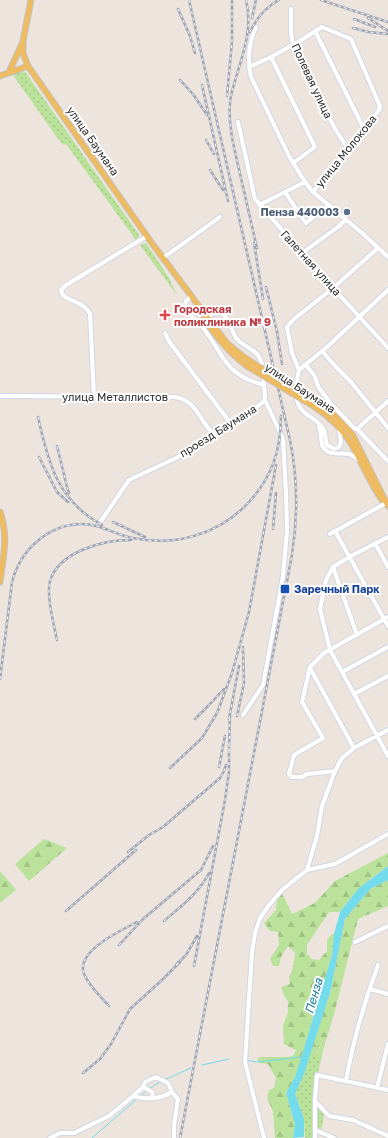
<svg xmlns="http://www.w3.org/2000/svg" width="388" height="1138" viewBox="0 0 388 1138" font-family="'Golos Text',sans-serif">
	<defs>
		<pattern id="grass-dots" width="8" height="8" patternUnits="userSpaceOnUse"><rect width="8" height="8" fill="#bbe29a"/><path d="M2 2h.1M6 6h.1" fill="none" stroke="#a1c285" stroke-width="1.8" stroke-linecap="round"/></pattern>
		<pattern id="forest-firs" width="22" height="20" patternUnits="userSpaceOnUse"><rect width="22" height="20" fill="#bbe29a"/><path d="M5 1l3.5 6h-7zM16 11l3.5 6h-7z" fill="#a1c285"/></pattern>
	</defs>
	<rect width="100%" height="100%" fill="#ece4dd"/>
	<!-- grass -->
	<path fill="url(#grass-dots)" d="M23 71 26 73 139 235V239L136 240 66 144 63 145 56 136 13 75Z
		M146 243 169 278 177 295 140 245Z
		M319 1038 323 1039 317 1053 318 1055 323 1051 318 1073 315 1074 313 1100 324 1115 321 1131 314 1129 313 1138H305L304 1119 295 1094 304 1074 310 1054H313Z"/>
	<!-- forest -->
	<path fill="url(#forest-firs)" d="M44 839 67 848 29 881 15 864Z
		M388 853V866C367 880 355 892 340 912H329L307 945V954L312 959 319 960 327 951V940L332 934H334L332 955 302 1055 295 1077 286 1093 295 1124 293 1138H275L273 1111 267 1098 269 1090 274 1088 276 1078 268 1064 260 1063 257 1059 260 1057H284L293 1056 296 1050 284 1044 283 1026 288 1012V1002L284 995 281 987 290 984 289 977 293 968 295 953 288 946 281 957 279 966H273L270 959 279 945 278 932 270 931 264 923 276 910 277 898 282 893 292 914 315 903 335 881Z
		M0 871 16 890 0 903Z
		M388 880V906L358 919 334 1014 323 1051 318 1055 317 1054 323 1040 320 1038 313 1054H310L330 993 345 919 370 889Z"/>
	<!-- water -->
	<path fill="#72dbec" d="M388 866V880L370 889 345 919 330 993 304 1074 295 1094 304 1119V1137L293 1138 295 1124 286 1093 295 1077 302 1055 332 955 334 934 340 912 358 889Z"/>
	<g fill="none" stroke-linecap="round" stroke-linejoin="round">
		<!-- stream -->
		<path stroke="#72dbec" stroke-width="1" d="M246 1060 257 1062 302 1057
			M202 1065 229 1059
			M164 1080 191 1068
			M149 1089 161 1081
			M141 1096 146 1091
			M92 1138 137 1099"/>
		<!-- minor casing -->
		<g stroke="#d2d7e3" stroke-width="6">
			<path id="minor" d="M291 9V33L293 44 334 127 348 149
				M256 27C248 44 247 59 251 77L289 156 305 182 313 192 362 233 388 257
				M315 31 364 129
				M271 57 315 147 293 163
				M249 67 271 57 298 42 322 27 351 39 380 106 379 110 313 192
				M238 122 255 199 333 288 388 348
				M285 192 305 222 306 223 329 205
				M259 205 305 182
				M302 253 338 227 346 219
				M163 258 220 217
				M189 298 186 301 184 308C188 315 195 318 200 324 224 352 221 374 264 385L265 397 264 401 266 402 283 439 286 492 287 531 283 576 263 685 243 715
				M207 317 218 311C232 318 229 329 237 339 243 346 255 349 259 357 264 364 263 377 264 385
				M165 333 168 340 231 424
				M322 351 335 366 351 382 388 428
				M305 364 314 375 319 388 332 405 355 429H357L388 461
				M299 370 292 353 287 327 294 319 333 288 378 248
				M299 370C296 384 292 403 305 413 311 418 318 421 322 427 326 432 325 439 327 445L334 449 339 447 341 442 339 428
				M299 370 328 346 388 290
				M0 396 175 397C198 401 198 420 214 434
				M94 397 90 314C83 299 62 302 61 290L66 285 147 236
				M319 426C322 432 320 441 323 447 329 457 341 452 349 454 353 455 357 459 360 461
				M357 429 388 401
				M101 521 129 480 176 458 208 441 214 434 219 432 257 407 264 401
				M335 531 388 626
				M330 534 388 502
				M388 537 349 557 333 567 326 580 320 609 330 650 388 756
				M375 543 388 567
				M333 567 357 635
				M310 667 302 702 323 738 294 755 289 774 292 777H302L307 774 335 771
				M310 667 324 653 388 617
				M310 668 354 748
				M342 672 388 647
				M354 694 388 676
				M307 870 317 836 322 806 335 771 342 758 354 748 388 730
				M355 942 388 926
				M370 989 388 994
				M346 1081C353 1041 364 1003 378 965
				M143 1087 152 1092 153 1098
				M377 1088 388 1044
				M133 1096 143 1087 145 1082 156 1077 168 1083 172 1092 178 1099 174 1125V1138
				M315 1101 329 1116 353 1120 388 1136
				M315 1130 334 1138
				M50 1138 60 1133H74L109 1116 133 1096C145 1100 161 1099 172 1092
				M264 1138 245 1062 252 952 255 933 260 918 269 905 282 890 307 870 335 864 388 834
				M315 1138V1100L317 1075 388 1090"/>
		</g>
		<!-- major casing -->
		<g stroke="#c3c3c3" stroke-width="7">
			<path id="major" d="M31 0 23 41V53L28 66 151 242 210 321 226 342 236 351 251 362
				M9 72 22 44
				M0 76 28 66
				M204 318C216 337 229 353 247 366
				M318 402 335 416 352 434 388 506
				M315 407C330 417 343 430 352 445 362 463 370 483 382 500
				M0 512C9 537 3 557 0 582"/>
		</g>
		<!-- minor -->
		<use href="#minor" stroke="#fff" stroke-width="4"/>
		<!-- major -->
		<use href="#major" stroke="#eebb60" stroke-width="5"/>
		<!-- rail casing -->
		<g stroke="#9fa5b4" stroke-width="2.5">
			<path id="rail" d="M246 0C253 28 243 54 235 81 233 88 230 96 230 104 228 127 235 151 240 174 246 199 251 223 257 248
				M321 0 388 22
				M178 9 190 36 195 53
				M252 18 256 0
				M368 18 388 31
				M354 19 375 27
				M353 28 369 32 388 34
				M250 32C256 19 266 7 279 0
				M180 80 193 94 207 115
				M202 85 228 201
				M227 96 232 41V0
				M206 140 214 154
				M210 170 223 190
				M254 243 263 299
				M266 287 277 332 282 364
				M38 417C48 463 58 501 102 525
				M57 446 67 487 69 493
				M39 457 57 492 68 502
				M113 522 145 537
				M273 529 276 493
				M57 640C54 625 46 595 50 581 59 551 104 540 131 540
				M0 679 12 582C20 551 47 525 80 524 99 523 115 535 133 538 175 547 220 534 249 502 272 477 281 450 281 416
				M237 716 244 683 243 647
				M195 719 209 705 224 689
				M229 719 239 666
				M229 751 230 715
				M219 767 225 736
				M170 768 202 738 217 713 232 673 249 612 276 465
				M128 852 149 835 163 827 220 778 224 771 226 765
				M66 911 136 850
				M164 921C180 907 199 893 209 873
				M119 945 143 919 201 870 213 846
				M176 965 186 955 197 936
				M194 966 225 800 229 772V745
				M109 1006C100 996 89 986 84 974 75 951 122 930 137 922
				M83 1073 100 1059 111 1044 130 1009 161 981 180 962
				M180 1138 292 555C298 516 298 479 290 440L189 0"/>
		</g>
		<!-- rail -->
		<use href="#rail" stroke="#fff" stroke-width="1" stroke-dasharray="3" stroke-linecap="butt"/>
		<!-- major-bridge casing -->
		<g stroke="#c3c3c3" stroke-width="7" stroke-linecap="butt">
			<path id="major-bridge" d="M251 362 318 402
				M247 366 315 407"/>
		</g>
		<!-- major-bridge -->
		<use href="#major-bridge" stroke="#eebb60" stroke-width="5"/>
	</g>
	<!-- markers -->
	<circle fill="#5c6f8a" stroke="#fff" stroke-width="1.5" cx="347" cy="212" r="4"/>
	<path fill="#e0444e" stroke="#fff" stroke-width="1.5" d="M163 309h4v4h4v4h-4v4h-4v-4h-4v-4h4z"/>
	<rect fill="#1a4fb4" stroke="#fff" stroke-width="1.5" x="280" y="584" width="10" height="10" rx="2"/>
	<g text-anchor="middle" stroke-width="4" stroke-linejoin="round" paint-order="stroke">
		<!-- street labels -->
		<g font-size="11" fill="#2a2a2a" stroke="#fff">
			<text transform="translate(312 81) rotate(65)" y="4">Полевая улица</text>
			<text transform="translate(93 141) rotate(55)" y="4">улица Баумана</text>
			<text transform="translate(346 151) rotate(-51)" y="4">улица Молокова</text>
			<text transform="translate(311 263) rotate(48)" y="4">Галетная улица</text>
			<text transform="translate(300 388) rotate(33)" y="4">улица Баумана</text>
			<text x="115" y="401">улица Металлистов</text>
			<text transform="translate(218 431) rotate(-32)" y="4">проезд Баумана</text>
		</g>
		<!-- service labels -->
		<g font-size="11" font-weight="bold" fill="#4e5e75" stroke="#fff" text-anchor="end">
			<text x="339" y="216">Пенза 440003</text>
		</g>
		<!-- health labels -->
		<g font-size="11" font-weight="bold" fill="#be3a42" stroke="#fff" text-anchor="start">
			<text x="174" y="313">Городская<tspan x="174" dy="13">поликлиника № 9</tspan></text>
		</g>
		<!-- transit labels -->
		<g font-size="11" font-weight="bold" fill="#164399" stroke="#fff" text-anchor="start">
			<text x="294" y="593">Заречный Парк</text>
		</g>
		<!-- water labels -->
		<g font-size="12" font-style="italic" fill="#107b99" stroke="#fff">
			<text transform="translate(314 996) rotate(-74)" y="4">Пенза</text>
		</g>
	</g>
</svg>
